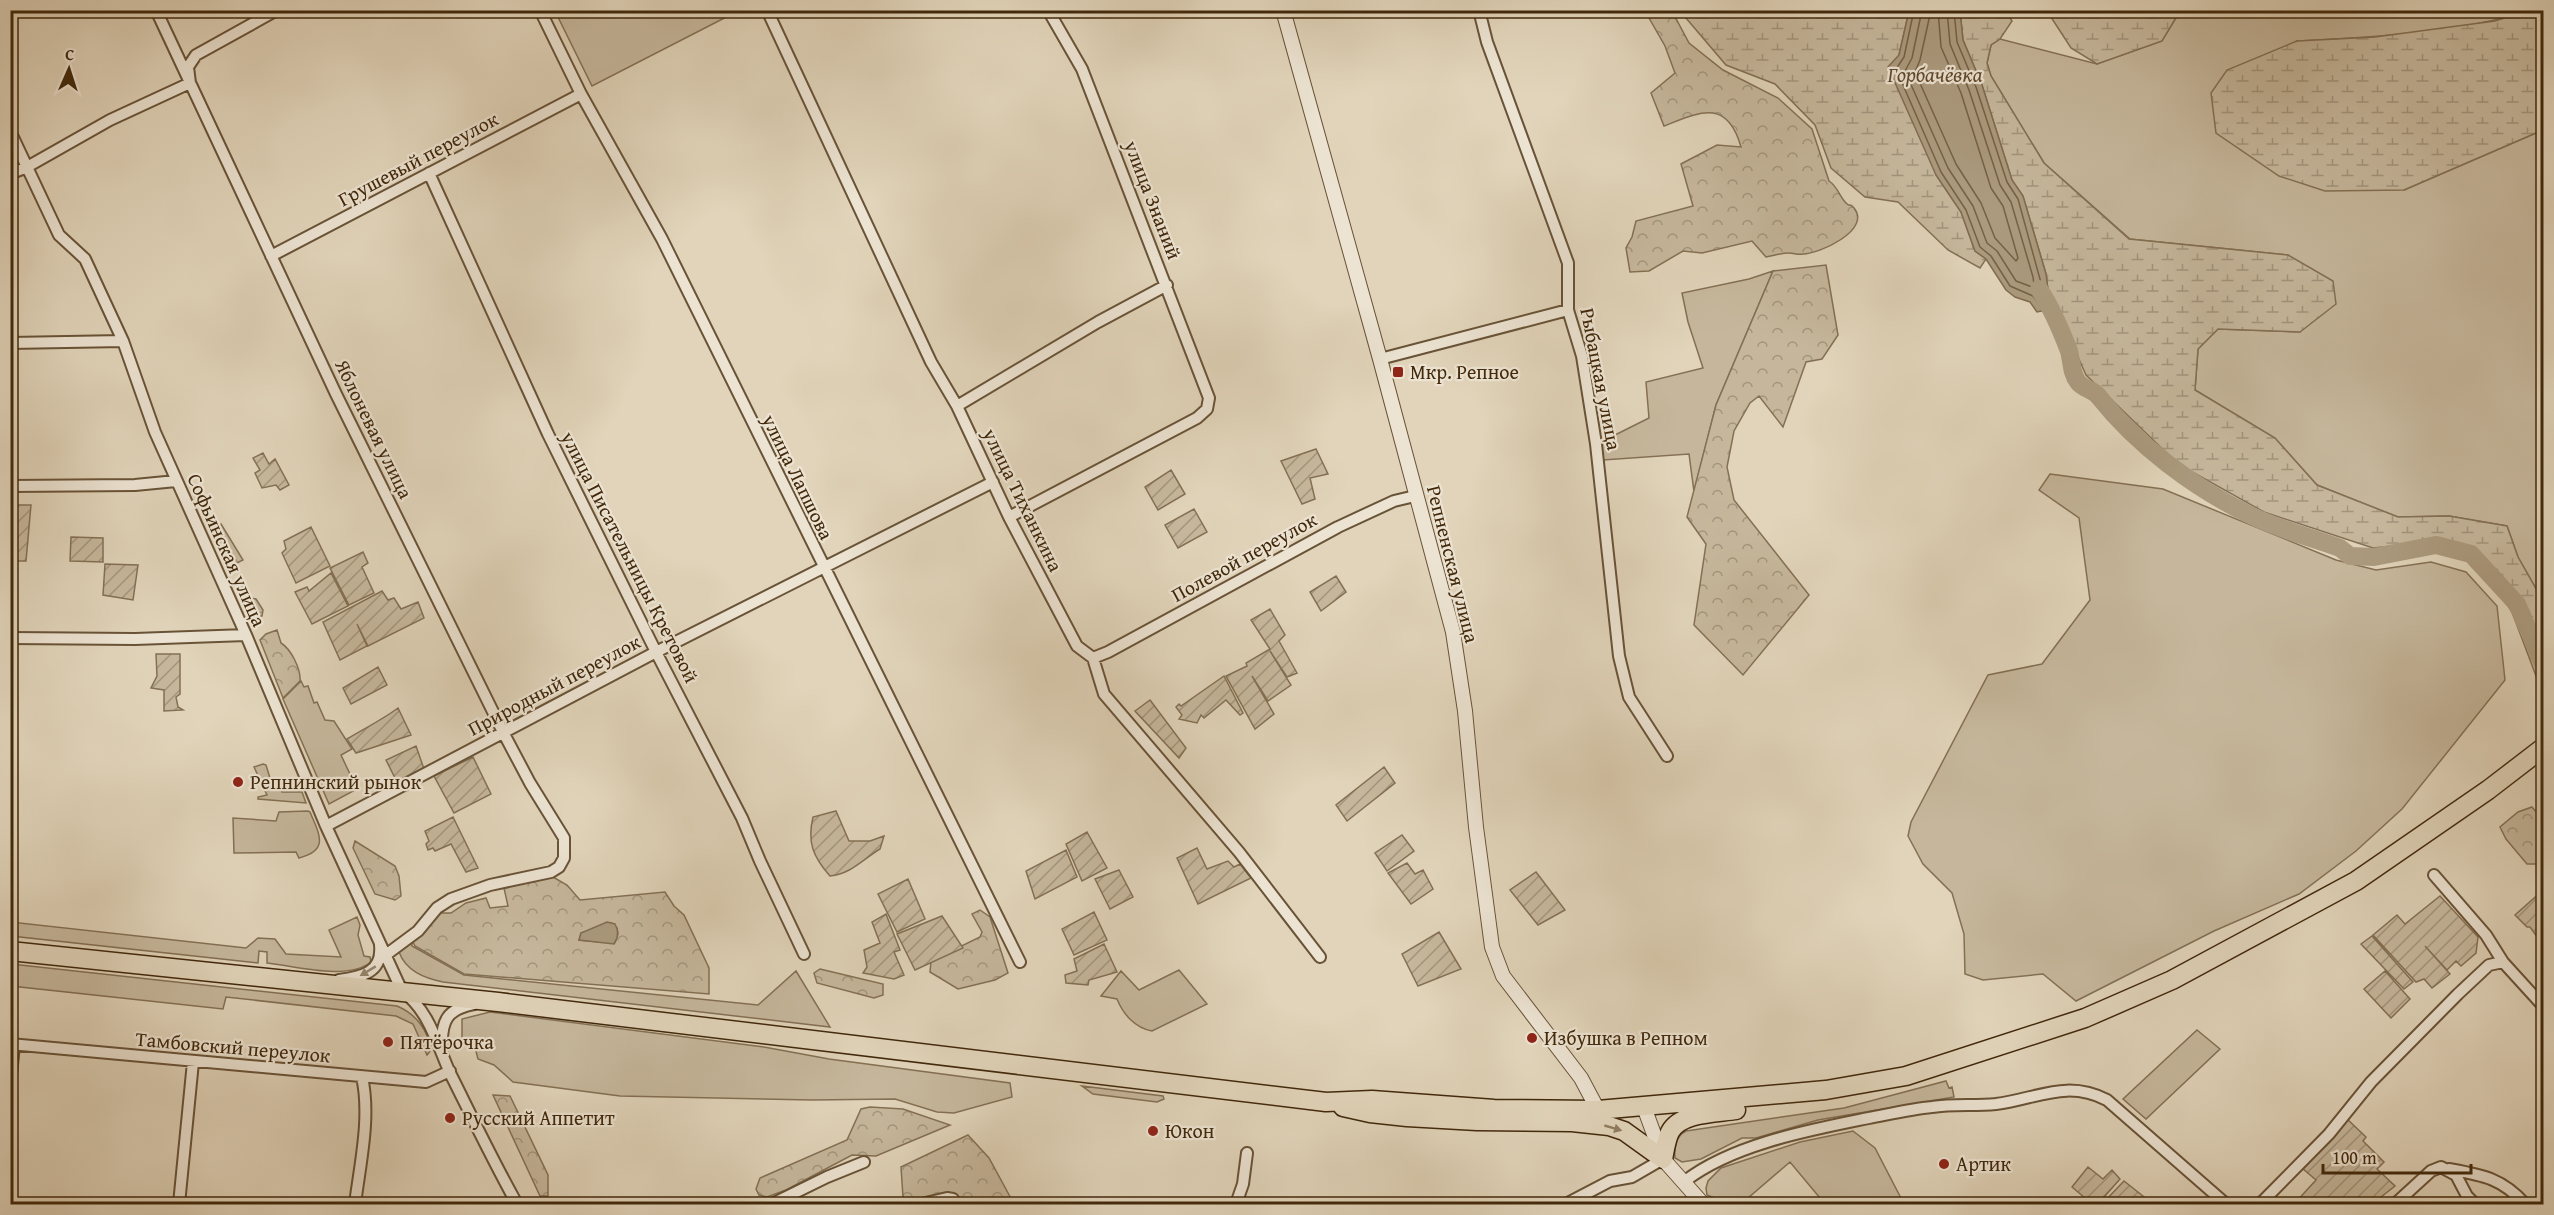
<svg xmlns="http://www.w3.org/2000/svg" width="2554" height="1215" viewBox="0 0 2554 1215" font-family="'Gentium Book Plus',serif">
	<defs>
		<pattern id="forest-crowns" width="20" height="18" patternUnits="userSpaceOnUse" patternTransform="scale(1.5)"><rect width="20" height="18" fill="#c6b79c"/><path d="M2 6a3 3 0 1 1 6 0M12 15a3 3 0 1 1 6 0" fill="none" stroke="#a2957d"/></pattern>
		<pattern id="wetland-marsh" width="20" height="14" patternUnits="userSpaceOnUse" patternTransform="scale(1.5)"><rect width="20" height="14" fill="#c6b79c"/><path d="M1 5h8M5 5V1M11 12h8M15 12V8" fill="none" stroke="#a2957d"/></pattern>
		<pattern id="garden-furrows" width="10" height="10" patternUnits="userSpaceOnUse" patternTransform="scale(1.5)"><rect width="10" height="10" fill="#c6b79c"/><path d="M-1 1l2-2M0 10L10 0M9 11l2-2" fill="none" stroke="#a2957d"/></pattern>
	</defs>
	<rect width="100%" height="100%" fill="#e1d4ba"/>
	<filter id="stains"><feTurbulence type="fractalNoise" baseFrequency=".00333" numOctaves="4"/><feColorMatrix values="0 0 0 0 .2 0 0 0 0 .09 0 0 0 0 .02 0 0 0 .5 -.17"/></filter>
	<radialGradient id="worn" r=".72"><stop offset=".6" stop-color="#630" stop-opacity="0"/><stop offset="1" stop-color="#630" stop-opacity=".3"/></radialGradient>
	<!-- green -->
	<path fill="#c6b79c" stroke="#847054" stroke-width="1.5" d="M555 11H738L592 86Z
		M2180 11H2530C2455 33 2375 37 2297 41L2404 190 2543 130V601L2518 557 2507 526 2449 516 2398 517 2317 485 2275 438 2195 390 2198 349 2218 329 2300 332 2288 255 2130 239 2044 163 1991 76 1987 63 1991 45 2000 39 2097 64 2162 41Z
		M1773 271 1716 405 1694 492 1689 454 1603 460 1601 442 1649 418 1646 382 1703 368 1688 322 1682 293 1749 279Z
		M2050 474 2163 489 2336 560 2376 570 2431 562 2466 572 2497 606 2505 680 2402 809 2356 851 2299 894 2214 931 2076 1001 2043 974 1983 980 1965 974 1964 934 1952 893 1923 864 1908 836 1911 822 1988 675 2042 664 2090 600 2079 518 2039 490Z
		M301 681 304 687 308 686 314 703 317 702 325 720 334 721 352 749 341 755 357 789 329 804 283 699Z
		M263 764 266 765 270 778 278 783 282 792H302L306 803 258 799V797L267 795 254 767Z
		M308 811 310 812C319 834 330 850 299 858L296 852 234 853 233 818 276 821 279 812Z
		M357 917 360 925 358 935 364 956 370 957 371 962C347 981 296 966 267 963V952L259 951 258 963 11 936V922L246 948 258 938 275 939 286 954 341 957 329 930Z
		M412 939V946L464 975 758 1005 796 971 830 1027 443 982C424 978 406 971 399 952Z
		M11 964 397 1006C416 1014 428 1030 431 1050L427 1055 413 1024 396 1016 226 997 223 1009 11 986Z
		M1179 970 1207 1004 1152 1031C1135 1028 1123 1014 1117 999L1101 996 1121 971 1139 990Z
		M490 1012 764 1047 829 1059 1010 1083 1012 1097 954 1113 937 1112 895 1099 812 1100 620 1096 513 1082 494 1065 478 1059 473 1040 462 1042V1019Z
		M2197 1030 2220 1049 2146 1119 2123 1099Z
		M1946 1081 1949 1088 1952 1087 1954 1097 1818 1120 1756 1138H1742L1701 1159 1682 1162 1675 1158C1674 1147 1676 1136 1686 1131L1844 1108Z
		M1082 1086 1163 1096 1164 1099 1157 1102 1093 1094Z
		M1853 1131 1875 1148 1904 1204H1825L1790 1162 1741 1204H1729L1707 1195 1706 1188 1708 1181 1721 1168 1800 1142Z"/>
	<!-- forest -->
	<path fill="url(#forest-crowns)" stroke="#847054" stroke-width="1.5" fill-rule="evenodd" d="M1645 11H1672L1689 43 1723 70 1778 98 1812 129 1829 181C1838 187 1839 196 1846 203 1851 208 1849 202 1854 208 1872 230 1819 254 1803 254 1798 255 1794 253 1789 253 1781 253 1773 256 1766 257L1752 241 1702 253 1683 251 1649 271 1630 272 1626 248 1632 237 1636 221 1693 206 1681 164 1717 145 1741 147C1727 98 1700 112 1664 126L1651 93 1675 73 1665 46Z
		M1826 265 1838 335 1822 359 1806 362 1783 427 1759 396 1750 403 1734 431 1727 467 1734 500 1809 595 1743 675 1694 625 1706 544 1687 517 1716 405 1773 271Z
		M221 524 243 560 231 566 221 555 212 531Z
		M239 587H242L251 598 256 599 263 610 262 616H250L245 611 237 589Z
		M277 630 281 643C291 649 301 669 300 681L283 698 260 640 266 634Z
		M2532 807 2543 820V868L2539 864H2527L2506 839 2500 827 2518 812Z
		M355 841 395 866 399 876 401 896 395 900 375 894 353 848Z
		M553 877 567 885 580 900 665 892 674 906 684 915 709 968V994L464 974 415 946 413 942 426 925 441 913H451L466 903 486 898 490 908 508 906 504 888ZM611 923 617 928 618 934 600 942 579 940 581 933Z
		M980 910 990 917 1008 973 995 980 958 989 930 972 931 961 980 937 982 932 972 914Z
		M820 969 883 984V995L874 998 817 983 814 973Z
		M493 1095 510 1096 548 1175V1196H540Z
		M870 1107 903 1109 950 1125 876 1156 852 1155 786 1190 767 1197 759 1195 756 1189 760 1178 847 1140 861 1109Z
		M968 1135 989 1158 1014 1204H909L903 1197 901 1167Z"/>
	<!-- wetland -->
	<path fill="url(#wetland-marsh)" stroke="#847054" stroke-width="1.5" d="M2530 10 2543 11V130L2404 190 2325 191 2279 176 2216 133 2211 93 2227 70 2297 41 2375 37 2495 21Z
		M1680 11H1909L1899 55 1936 175 1961 212 1975 251 1986 259 1980 268 1948 250 1898 202 1865 197 1831 168 1815 125 1775 84 1726 65Z
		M1960 11H2006L2012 21 2000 39 1991 45 1987 63 1991 76 2044 163 2129 239 2288 255 2333 281 2336 304 2300 332 2218 329 2198 349 2195 390 2275 438 2317 485 2398 517 2449 516 2507 526 2518 557 2543 601V705L2542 692 2512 612 2472 549 2442 541 2373 548 2264 512 2178 464 2086 375 2048 290 2046 274 2023 196 2012 180 1982 85 1963 40Z
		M2047 11H2180L2162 41 2097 64 2071 48Z"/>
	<!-- garden -->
	<path fill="url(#garden-furrows)" stroke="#847054" stroke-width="1.5" d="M1316 449 1328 474 1310 478 1315 499 1302 504 1281 461Z
		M263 453 269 464 275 459 289 485 280 490 276 485 262 488 255 473 260 470 253 458Z
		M1171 470 1185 494 1158 510 1145 487Z
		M11 505H31L26 561H11Z
		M1194 509 1207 532 1178 548 1165 525Z
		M311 527 330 566 296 583 282 553 286 549 284 541Z
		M71 537 103 538V562L70 561Z
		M363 552 368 563 362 567 374 593 349 605 330 568Z
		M105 564 138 565 133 600 103 595Z
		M331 573 348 606 312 624 295 592 307 587 309 591Z
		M1336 576 1346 592 1321 611 1310 592Z
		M382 591 388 600 394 598 401 609 418 602 424 618 368 646 357 624 367 646 340 660 323 622Z
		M1270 609 1285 635 1279 641 1297 673 1287 677 1270 651 1291 685 1268 701 1252 676 1274 714 1255 729 1226 676 1247 666 1246 663 1270 649 1251 620Z
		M156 654H180V694L176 697 178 707 183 710 164 711V690L151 688 157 676Z
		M378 667 387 685 351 704 343 688Z
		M1224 676 1243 713 1240 715 1226 700 1204 718 1201 715 1197 723 1179 719 1182 715 1176 707 1179 704 1181 706Z
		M1150 700 1186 748 1179 758 1135 711Z
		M398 708 411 735 356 753 347 739C365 728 382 720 398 708Z
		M416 746 424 769 397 782 386 760Z
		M473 757 491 794 454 813 434 776Z
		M1384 767 1395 783 1347 821 1336 805Z
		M836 811 849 841H870L884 836 880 849C863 859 851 874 830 876 813 857 807 842 813 817Z
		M453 817 478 868 466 872 451 844 435 851 433 848 428 850 426 844 429 841 425 831Z
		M1087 832 1107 868 1082 881 1066 844Z
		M1402 835 1414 851 1387 871 1375 853Z
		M1197 848 1207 869 1228 861 1234 867 1240 864 1251 878 1198 904 1177 858Z
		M1066 850 1077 877 1035 899 1026 871Z
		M1407 863 1415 874 1423 870 1433 889 1411 904 1388 873Z
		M1119 870 1133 897 1110 909 1095 879Z
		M1536 872 1565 910 1538 925 1510 890Z
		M908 879 925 919 897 932 878 894Z
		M2543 890V945L2530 927H2527L2515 915Z
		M2440 896 2478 937 2476 953 2461 966 2456 961 2447 970 2425 946 2450 974 2432 988 2424 979 2416 982 2373 935 2397 915 2405 924Z
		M1094 912 1107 940 1074 955 1062 929Z
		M886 914 900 950 894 952 904 975 894 979 863 973 867 967 864 950 880 943 872 922Z
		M942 916 963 948 915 970 897 934Z
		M1439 932 1461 969 1418 986 1402 954Z
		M2372 936 2413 982 2404 989 2361 944Z
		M1104 944 1117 972 1089 980 1088 985 1066 983 1065 975 1077 971 1074 959Z
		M2385 971 2410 999 2391 1018 2364 989Z
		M2346 1118 2366 1137 2363 1141 2384 1162 2377 1169 2395 1186 2372 1204H2294L2316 1180 2302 1168 2322 1149Z
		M2088 1167 2103 1179 2112 1170 2120 1179 2098 1204H2092L2072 1187Z
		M2124 1181 2148 1200 2144 1204H2102Z"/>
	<!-- water -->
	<path fill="#ab9a7e" stroke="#816c50" stroke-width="1.5" d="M1909 11H1960L1963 40 1982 85 2012 180 2023 196 2046 274 2048 290 2056 308 2037 312 2030 302 2015 297 2006 290 1986 259 1975 251 1961 212 1936 175 1888 67 1899 55Z
		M607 922 615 924C619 931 618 938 614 944L579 940 581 933Z"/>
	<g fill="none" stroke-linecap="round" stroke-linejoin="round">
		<!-- shore -->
		<path stroke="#766144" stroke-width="1.5" d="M1914 10 1904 57 1896 69 1941 172 1966 210 1980 247 1991 256 2010 286 2033 296 2040 305 2044 304 2046 301 2018 199 2007 182 1976 87 1957 42 1954 10
			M1922 10 1912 58 1905 71 1948 168 1973 206 1987 243 1997 251 2016 281 2032 287 2034 285 2033 277 2011 202 2000 185 1969 90 1950 44 1947 10
			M1931 10 1920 60 1915 72 1956 164 1981 203 1995 238 2016 261 2018 258 2003 206 1991 188 1961 93 1941 47 1938 10"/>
		<!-- river -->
		<path stroke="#ab9a7e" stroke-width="18" d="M2039 289C2052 308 2061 330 2069 351 2072 362 2071 373 2078 382 2083 389 2093 389 2099 397 2137 445 2194 488 2250 515 2278 529 2310 537 2340 548L2350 556 2374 557 2436 545 2471 554 2517 604 2544 666"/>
		<!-- minor casing -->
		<g stroke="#695337" stroke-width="14">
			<path id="minor" d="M156 10 336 394 503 732 530 783 564 838V858L559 867 551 872 490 885 451 899 437 908 418 931 387 954
				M540 10 581 94 662 239 1020 962
				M767 10 931 362 957 406 1009 517 1077 646 1093 658 1104 694 1239 852 1320 957
				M1479 10 1487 42 1568 263V310L1582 356 1596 444 1619 656 1629 697 1667 756
				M10 131 59 235 85 259 123 341 155 432 246 635 326 826 402 991C429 1010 437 1044 450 1073 472 1117 493 1161 517 1204
				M429 173 548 434 656 652 742 818 760 861 804 954
				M10 174 27 167 110 120 190 83 188 67 196 55 277 10
				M271 256 581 94
				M10 343 123 341
				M1380 359 1568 310
				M957 406 1098 322 1167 285
				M10 486 135 485 176 481
				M1009 517 1197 418 1207 409 1209 398 1082 69 1048 10
				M10 638 135 639 246 635
				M1093 658 1108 652 1338 527 1394 501 1415 496
				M326 826 656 652 993 482
				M2434 875 2486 935 2503 962 2544 1007
				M339 980C361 977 383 973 380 945
				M10 1044 426 1082 450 1071
				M442 1047C441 1021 447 1009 474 1004
				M10 1085 14 1045
				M2449 1169C2482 1175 2502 1178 2525 1204
				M1685 1181C1733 1144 1810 1130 1869 1118 1890 1114 1911 1109 1932 1107 1953 1104 1975 1106 1996 1104 2037 1099 2066 1079 2107 1100L2226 1204
				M2262 1202 2329 1134 2371 1082 2458 994 2489 965 2503 962
				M179 1204 193 1062
				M355 1204C360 1164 371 1117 362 1077
				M772 1204 827 1177 864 1162
				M921 1204 947 1198 953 1199
				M1236 1204 1243 1184 1247 1153
				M1566 1204 1610 1181 1632 1177 1663 1159
				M2395 1204 2431 1171 2441 1167 2456 1175 2467 1196 2475 1204"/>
		</g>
		<!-- tertiary casing -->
		<g stroke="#695337" stroke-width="16">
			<path id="tertiary" d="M1283 10 1380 359 1453 632 1465 711 1476 827 1492 947 1503 976 1581 1078 1598 1110
				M1644 1107 1663 1159 1703 1204"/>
		</g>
		<!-- trunk casing -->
		<g stroke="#41280b" stroke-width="21">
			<path id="trunk" d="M10 951 498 1002 1326 1102 1372 1100 1494 1109 1598 1110 1826 1090 1906 1076 2085 1018 2172 980 2356 881 2488 790 2544 747
				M1343 1107 1370 1113 1407 1117 1477 1121 1572 1122 1609 1126 1624 1131 1663 1159C1665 1150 1666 1140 1670 1132 1681 1112 1717 1113 1736 1110"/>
		</g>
		<!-- minor -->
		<use href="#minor" stroke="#ece3d2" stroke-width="10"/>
		<!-- tertiary -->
		<use href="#tertiary" stroke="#ece3d2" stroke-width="14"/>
		<!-- trunk -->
		<use href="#trunk" stroke="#e1d4ba" stroke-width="18"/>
	</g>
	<!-- one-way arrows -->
	<defs><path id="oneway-solid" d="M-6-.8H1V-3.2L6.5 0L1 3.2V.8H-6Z" transform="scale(1.5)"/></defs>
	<use fill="#96866e" href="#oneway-solid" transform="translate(368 971) rotate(149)"/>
	<use fill="#917e62" href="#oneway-solid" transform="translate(1613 1128) rotate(16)"/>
	<!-- markers -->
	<g fill="#8f2418" stroke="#ece3d2" stroke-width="2">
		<rect x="1392" y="366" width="12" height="12" rx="3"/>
		<circle cx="238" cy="782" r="6"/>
		<circle cx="1532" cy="1038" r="6"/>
		<circle cx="388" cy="1042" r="6"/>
		<circle cx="450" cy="1118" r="6"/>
		<circle cx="1153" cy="1131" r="6"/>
		<circle cx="1944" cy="1164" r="6"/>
	</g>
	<g text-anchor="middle" stroke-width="4.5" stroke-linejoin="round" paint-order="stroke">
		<!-- street labels -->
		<g font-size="20" fill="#41280b" stroke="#ece3d2">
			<text transform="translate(418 159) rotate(-28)" y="7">Грушевый переулок</text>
			<text transform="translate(1153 200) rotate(69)" y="7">улица Знаний</text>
			<text transform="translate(1601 379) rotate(79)" y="7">Рыбацкая улица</text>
			<text transform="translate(374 429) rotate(64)" y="7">Яблоневая улица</text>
			<text transform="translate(798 477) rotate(64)" y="7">улица Лапшова</text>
			<text transform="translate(1023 500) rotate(64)" y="7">улица Тиханкина</text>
			<text transform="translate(227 550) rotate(66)" y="7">Софьинская улица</text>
			<text transform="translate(630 557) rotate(63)" y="7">улица Писательницы Кретовой</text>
			<text transform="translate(1244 557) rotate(-29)" y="7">Полевой переулок</text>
			<text transform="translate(1453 564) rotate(76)" y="7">Репненская улица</text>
			<text transform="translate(554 685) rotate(-28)" y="7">Природный переулок</text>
			<text transform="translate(233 1047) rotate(5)" y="7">Тамбовский переулок</text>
		</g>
		<!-- poi labels -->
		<g font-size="20" fill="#41280b" stroke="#ece3d2" text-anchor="start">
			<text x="1410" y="379">Мкр. Репное</text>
			<text x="250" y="789">Репнинский рынок</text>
			<text x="1544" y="1045">Избушка в Репном</text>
			<text x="400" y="1049">Пятёрочка</text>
			<text x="462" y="1125">Русский Аппетит</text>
			<text x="1165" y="1138">Юкон</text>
			<text x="1956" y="1171">Артик</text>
		</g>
		<!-- water labels -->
		<g font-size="21" font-style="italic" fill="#614a2e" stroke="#ece3d2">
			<text x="1935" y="82">Горбачёвка</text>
		</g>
	</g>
	<!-- margin -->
	<rect width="2554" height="1215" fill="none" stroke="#e1d4ba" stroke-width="36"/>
	<rect x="12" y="12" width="2530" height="1191" fill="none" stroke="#41280b" stroke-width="3"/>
	<rect x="18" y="18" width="2518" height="1179" fill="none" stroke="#41280b" stroke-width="1.5"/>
	<!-- north arrow -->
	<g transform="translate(69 69) rotate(3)" stroke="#ece3d2" stroke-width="4.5" paint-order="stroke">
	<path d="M0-4.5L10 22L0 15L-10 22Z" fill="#41280b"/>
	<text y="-9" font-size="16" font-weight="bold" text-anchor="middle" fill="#41280b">С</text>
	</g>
	<!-- scale -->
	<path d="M2323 1164v9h148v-9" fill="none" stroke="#41280b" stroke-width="3"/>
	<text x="2332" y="1164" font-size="18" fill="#41280b" stroke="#ece3d2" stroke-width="4.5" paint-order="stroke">100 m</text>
	<rect width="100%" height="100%" filter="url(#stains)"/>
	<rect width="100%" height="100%" fill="url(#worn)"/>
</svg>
